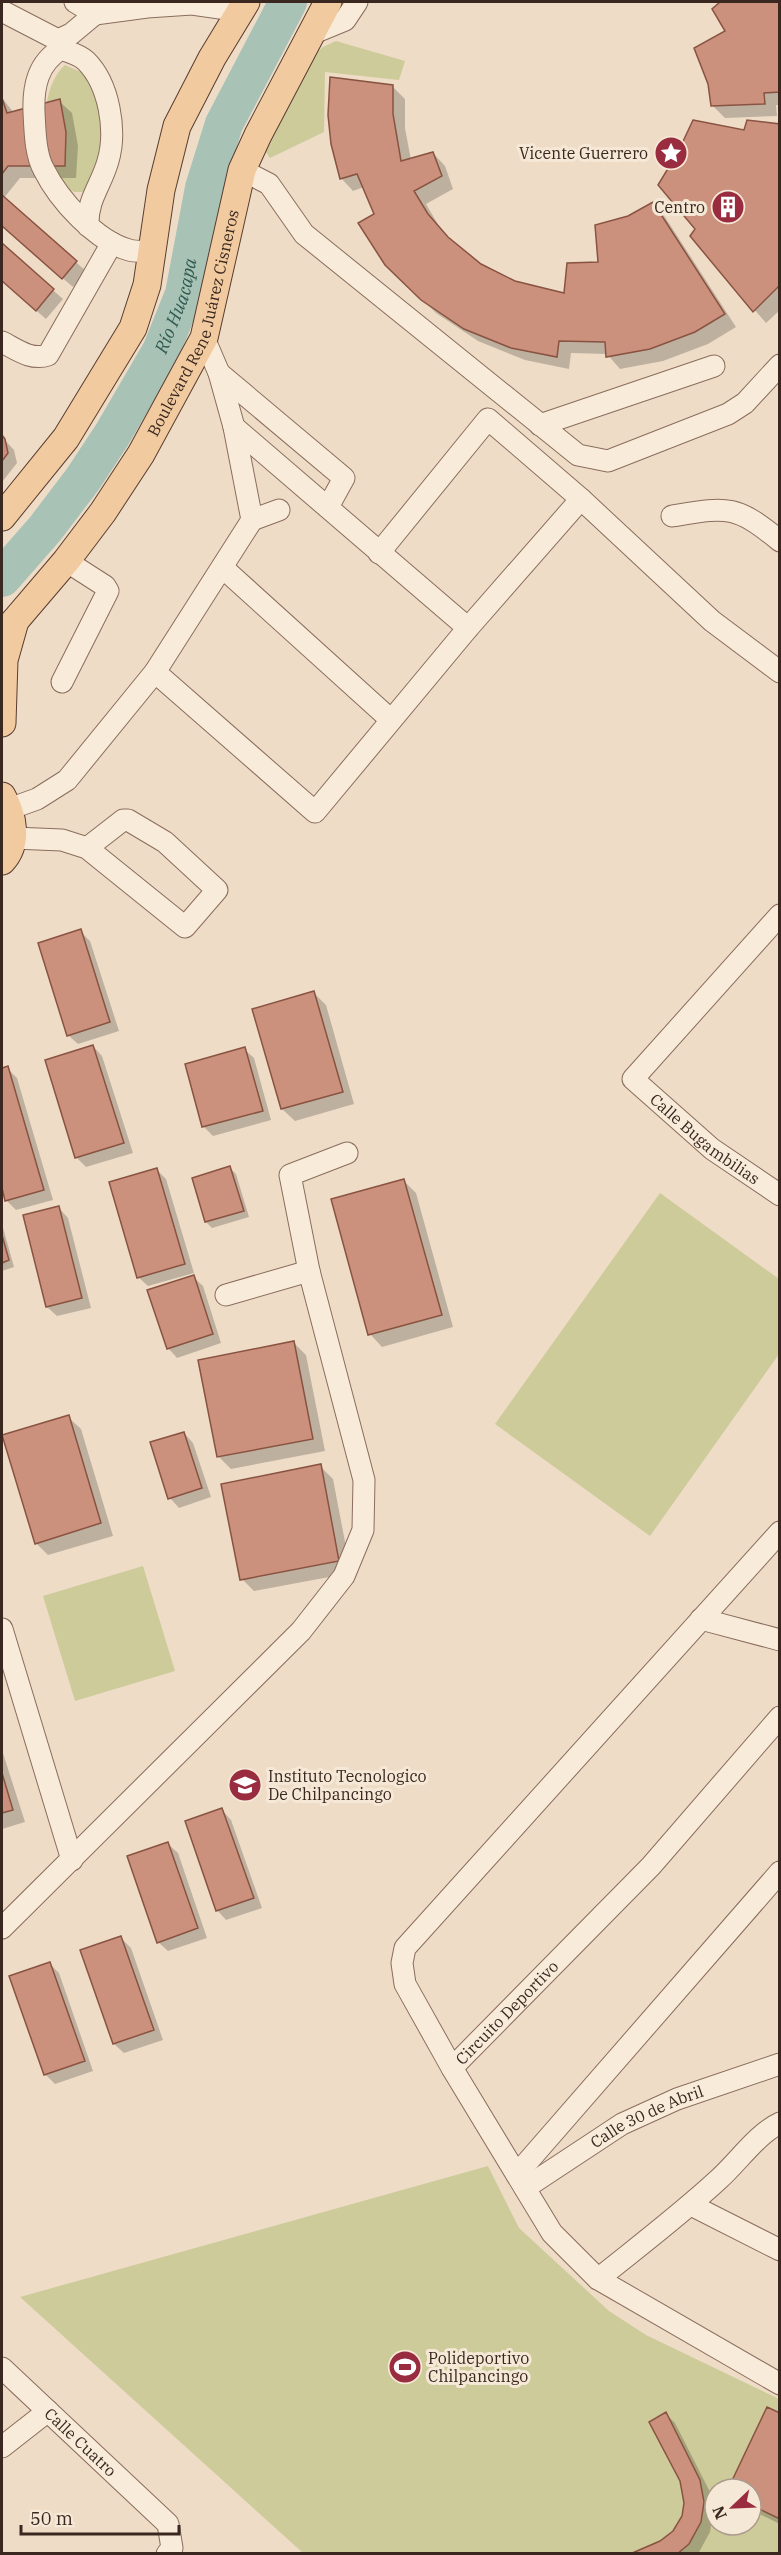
<svg xmlns="http://www.w3.org/2000/svg" width="781" height="2555" viewBox="0 0 781 2555" font-family="'IBM Plex Serif',serif">
	<rect width="100%" height="100%" fill="#eedcc7"/>
	<!-- green -->
	<path fill="#cdcb9a" fill-rule="evenodd" d="M336 41 405 61 399 80 325 72 324 132 270 158 264 149 306 62 323 47Z
		M65 65 83 73 96 95 101 114 102 151 89 187 83 192H74C52 180 45 125 47 102 49 88 55 74 65 65Z
		M660 1193 779 1279V1354L650 1536 495 1424Z
		M143 1566 175 1671 75 1701 43 1596Z
		M488 2166 519 2228 609 2311 646 2335 779 2399V2553H303L20 2297ZM715 2489H751V2525H715Z"/>
	<!-- shadow -->
	<path fill="#0003" d="M723 2H780V105H776L777 116 725 118 712 105 727 32 714 9Z
		M392 86 405 99V128L411 160 433 153 445 166 453 189 426 204 440 228 453 244 480 266 514 283 565 295 600 264 629 217 652 204 665 217 736 327 708 344 663 361 620 369 607 354 571 353 569 369 525 360 478 341 436 313 387 264 375 215 364 187 353 191 341 178Z
		M2 98 14 113 59 101 72 113 78 146 76 178H20L3 199 86 271 73 287 2 226Z
		M780 125V310L766 323 691 236Z
		M2 245 63 299 46 319 2 281Z
		M2 437 14 450 17 463 2 482Z
		M80 931 90 941 119 1031 78 1044 68 1035Z
		M313 992 326 1005 354 1104 295 1121 282 1109Z
		M93 1046 102 1056 133 1153 86 1167 77 1158 47 1061Z
		M244 1049 254 1058 271 1120 213 1136 204 1127 187 1065Z
		M7 1068 17 1078 53 1200 16 1210 7 1201 2 1183V1070Z
		M230 1168 236 1174 249 1217 212 1228 206 1222Z
		M157 1170 166 1179 194 1273 148 1286 138 1277Z
		M404 1181 416 1193 453 1327 382 1347 370 1334Z
		M59 1208 68 1218 91 1308 57 1316 47 1307Z
		M2 1224 14 1267 2 1271Z
		M193 1277 203 1286 221 1343 177 1358 168 1348Z
		M294 1343 306 1355 325 1451 231 1469 218 1456Z
		M68 1417 81 1429 113 1536 48 1555 36 1543Z
		M184 1433 193 1443 211 1497 179 1508 170 1498Z
		M320 1466 333 1479 351 1573 254 1591 242 1579Z
		M2 1750 25 1822 2 1829Z
		M222 1810 231 1820 262 1908 226 1920 217 1910Z
		M168 1844 178 1853 207 1938 168 1951 158 1942Z
		M121 1938 131 1948 163 2040 124 2053 114 2044Z
		M50 1964 59 1973 93 2071 55 2084 45 2074Z
		M666 2414 675 2423 709 2490 713 2513 710 2532 698 2554H634L661 2542 674 2532 683 2516 686 2503Z
		M780 2415V2524L751 2510V2489H729Z"/>
	<g fill="none" stroke-linecap="round" stroke-linejoin="round">
		<!-- river -->
		<path stroke="#a8c2b6" stroke-width="38" id="s1" d="M2 578 45 529 83 479 112 435 161 351 184 294 204 188 224 124 288 2"/>
	</g>
	<!-- building -->
	<path fill="#cc917d" stroke="#895342" stroke-width="1.5" d="M720 2H780V92L764 93 765 104 711 106 708 84 694 48 725 31 712 9Z
		M330 77 393 85V114L401 161 433 152 442 176 414 191 428 214 448 237 481 264 515 281 564 293 567 263 598 262 595 225 628 216 653 202 725 314 695 332 650 349 606 357 605 342 559 341 557 357 511 348 464 329 421 300 385 265 358 223 374 214 357 174 340 179 331 144 328 115Z
		M2 98 7 113 60 99 66 132 65 166H8L2 174Z
		M693 120 744 130 747 120 780 124V285L753 312 690 236 695 229 658 185 678 152Z
		M2 195 77 261 62 279 2 226Z
		M2 243 54 289 36 311 2 281Z
		M2 435 5 439 8 453 2 461Z
		M81 929 110 1022 67 1036 38 943Z
		M314 991 343 1092 281 1109 252 1009Z
		M93 1045 124 1143 75 1158 45 1060Z
		M245 1047 263 1111 202 1127 185 1064Z
		M8 1066 44 1190 5 1201 2 1188V1068Z
		M230 1166 244 1211 205 1222 192 1178Z
		M157 1168 185 1264 137 1278 109 1182Z
		M404 1179 442 1315 368 1335 331 1199Z
		M59 1206 82 1298 46 1307 23 1215Z
		M2 1235 9 1260 2 1263Z
		M194 1275 213 1334 167 1349 147 1290Z
		M294 1341 313 1439 217 1457 198 1360Z
		M69 1415 101 1523 35 1544 2 1435Z
		M184 1432 202 1488 168 1499 150 1442Z
		M321 1464 339 1561 240 1580 221 1484Z
		M2 1773 13 1810 2 1813Z
		M222 1808 254 1898 216 1911 185 1821Z
		M168 1842 198 1928 157 1943 127 1856Z
		M121 1936 154 2030 113 2044 80 1950Z
		M50 1962 85 2061 44 2075 9 1976Z
		M767 2407 780 2413V2519L751 2505V2489H728Z
		M666 2412 700 2480 704 2502 701 2522 689 2544 677 2554H630L660 2541 673 2531 682 2516 684 2503 680 2481 649 2422Z"/>
	<g fill="none" stroke-linecap="round" stroke-linejoin="round">
		<!-- minor casing -->
		<g stroke="#8a6d5c" stroke-width="23">
			<g id="minor">
				<path d="M2 11 58 40 61 49"/>
				<path d="M95 14 147 7 192 4 241 11"/>
				<path d="M311 34 345 20 357 2"/>
				<path d="M58 40 71 34 95 14 75 2"/>
				<path d="M242 170 269 184 304 234 578 455 608 461 728 414 745 403 780 365"/>
				<path d="M88 226C87 199 101 186 108 161 117 130 109 84 86 61 80 55 69 52 61 49 38 63 33 86 34 112 35 130 35 154 44 170 59 200 96 241 129 250 136 252 145 251 152 252"/>
				<path d="M2 342C16 349 31 361 48 355L112 243"/>
				<path d="M219 373 344 478 328 507"/>
				<path d="M540 425 714 366"/>
				<path d="M234 427 468 628"/>
				<path d="M672 516C727 507 735 504 780 541"/>
				<path d="M252 520 279 510"/>
				<path d="M379 553 488 419 581 499 712 621 780 672"/>
				<path d="M223 568 391 720"/>
				<path d="M155 672 315 812 468 628 581 499"/>
				<path d="M62 682 108 591 105 586 66 561"/>
				<path d="M9 809 37 799 67 780 155 672 252 520 234 427 219 373 204 338"/>
				<path d="M13 838 62 840 87 848 185 927 217 890 165 842 128 820H123L87 848"/>
				<path id="s2" d="M780 915 633 1079 712 1149 780 1195"/>
				<path d="M226 1295 309 1271"/>
				<path d="M780 1532 405 1948 402 1963 405 1984 452 2068 552 2233 598 2279 780 2384"/>
				<path d="M701 1619 780 1640"/>
				<path d="M2 1629 72 1860"/>
				<path d="M2 1928 301 1631 344 1576 363 1530 364 1480 309 1271 290 1175 347 1153"/>
				<path id="s3" d="M452 2068 651 1866 780 1717"/>
				<path d="M517 2174 780 1872"/>
				<path id="s4" d="M525 2188 622 2124 677 2099 780 2064"/>
				<path d="M691 2205 780 2250"/>
				<path d="M598 2279C639 2246 680 2215 719 2179 737 2163 758 2133 780 2123"/>
				<path id="s5" d="M2 2368 168 2524 172 2548 167 2554"/>
				<path d="M2 2447 48 2411"/>
			</g>
		</g>
		<!-- major casing -->
		<g stroke="#583c30" stroke-width="29">
			<g id="major">
				<path d="M2 517 66 438 133 328 147 285 161 190 177 126 212 58 246 2"/>
				<path id="s6" d="M2 636 66 561 103 512 141 454 204 338 242 170 258 135 328 2"/>
				<path d="M2 723 4 660 15 621"/>
				<path d="M2 796C13 815 19 843 2 861"/>
			</g>
		</g>
		<!-- minor -->
		<use href="#minor" stroke="#f9ebda" stroke-width="21"/>
		<!-- major -->
		<use href="#major" stroke="#f1ca9f" stroke-width="27"/>
	</g>
	<!-- icons -->
	<defs>
		<g id="sight-disc" transform="scale(1.725)"><circle r="9.5" fill="#992c3f" stroke="#f6e8d6"/><path d="M0-6L1.8-2.2L6-1.7L2.9 1.2L3.7 5.4L0 3.3L-3.7 5.4L-2.9 1.2L-6-1.7L-1.8-2.2Z" fill="#fff"/></g>
		<g id="building-disc" transform="scale(1.725)"><circle r="9.5" fill="#992c3f" stroke="#f6e8d6"/><path d="M-4-6H4V6H1V3H-1V6H-4ZM-2.5-4.3h1.7v1.8h-1.7ZM.8-4.3h1.7v1.8H.8ZM-2.5-1h1.7V.8h-1.7ZM.8-1h1.7V.8H.8Z" fill="#fff"/></g>
		<g id="university-disc" transform="scale(1.725)"><circle r="9.5" fill="#992c3f" stroke="#f6e8d6"/><path d="M0-5L7-2L0 1L-7-2ZM-4 1L0 2.5L4 1V4Q0 6-4 4Z" fill="#fff"/></g>
		<g id="stadium-disc" transform="scale(1.725)"><circle r="9.5" fill="#992c3f" stroke="#f6e8d6"/><path d="M0-5a6.5 5 0 1 0 0 10a6.5 5 0 1 0 0-10ZM-3.5-1.8h7v3.6h-7Z" fill="#fff"/></g>
	</defs>
	<g fill-rule="evenodd">
		<use href="#sight-disc" x="671" y="153"/>
		<use href="#building-disc" x="728" y="207"/>
		<use href="#university-disc" x="245" y="1785"/>
		<use href="#stadium-disc" x="405" y="2367"/>
	</g>
	<g text-anchor="middle" stroke-width="6" stroke-linejoin="round" paint-order="stroke">
		<!-- poi labels -->
		<g font-size="16" fill="#3a2820" stroke="#f6e8d6" text-anchor="end">
			<text x="648" y="159">Vicente Guerrero</text>
			<text x="705" y="213">Centro</text>
			<text x="268" y="1782" text-anchor="start">Instituto Tecnologico<tspan x="268" dy="18">De Chilpancingo</tspan></text>
			<text x="428" y="2364" text-anchor="start">Polideportivo<tspan x="428" dy="18">Chilpancingo</tspan></text>
		</g>
		<!-- street labels -->
		<g font-size="16" fill="#3a2820" stroke="#f6e8d6">
			<text dy="6" stroke="none"><textPath href="#s6" startOffset="372">Boulevard Rene Juárez Cisneros</textPath></text>
			<text dy="6" stroke="none"><textPath href="#s2" startOffset="314">Calle Bugambilias</textPath></text>
			<text dy="6" stroke="none"><textPath href="#s3" startOffset="78">Circuito Deportivo</textPath></text>
			<text dy="6" stroke="none"><textPath href="#s4" startOffset="142">Calle 30 de Abril</textPath></text>
			<text dy="6" stroke="none"><textPath href="#s5" startOffset="108">Calle Cuatro</textPath></text>
		</g>
		<!-- water labels -->
		<g font-size="18" font-style="italic" fill="#2f5a50" stroke="#f6e8d6">
			<text dy="6" stroke="none"><textPath href="#s1" startOffset="326">Río Huacapa</textPath></text>
		</g>
	</g>
	<!-- border -->
	<rect width="781" height="2555" fill="none" stroke="#3a2820" stroke-width="6"/>
	<!-- north arrow -->
	<g transform="translate(733 2507) rotate(247)"><circle r="28" fill="#f6e8d6" stroke="#ab9b8d" stroke-width="1.5"/>
	<path d="M0-4.5L10 22L0 15L-10 22Z" fill="#992c3f"/>
	<text y="-9" font-size="16" font-weight="bold" text-anchor="middle" fill="#3a2820">N</text>
	</g>
	<!-- scale -->
	<path d="M21 2525v9h158v-9" fill="none" stroke="#3a2820" stroke-width="3"/>
	<text x="30" y="2525" font-size="18" fill="#3a2820" stroke="#f6e8d6" stroke-width="4.5" paint-order="stroke">50 m</text>
</svg>
